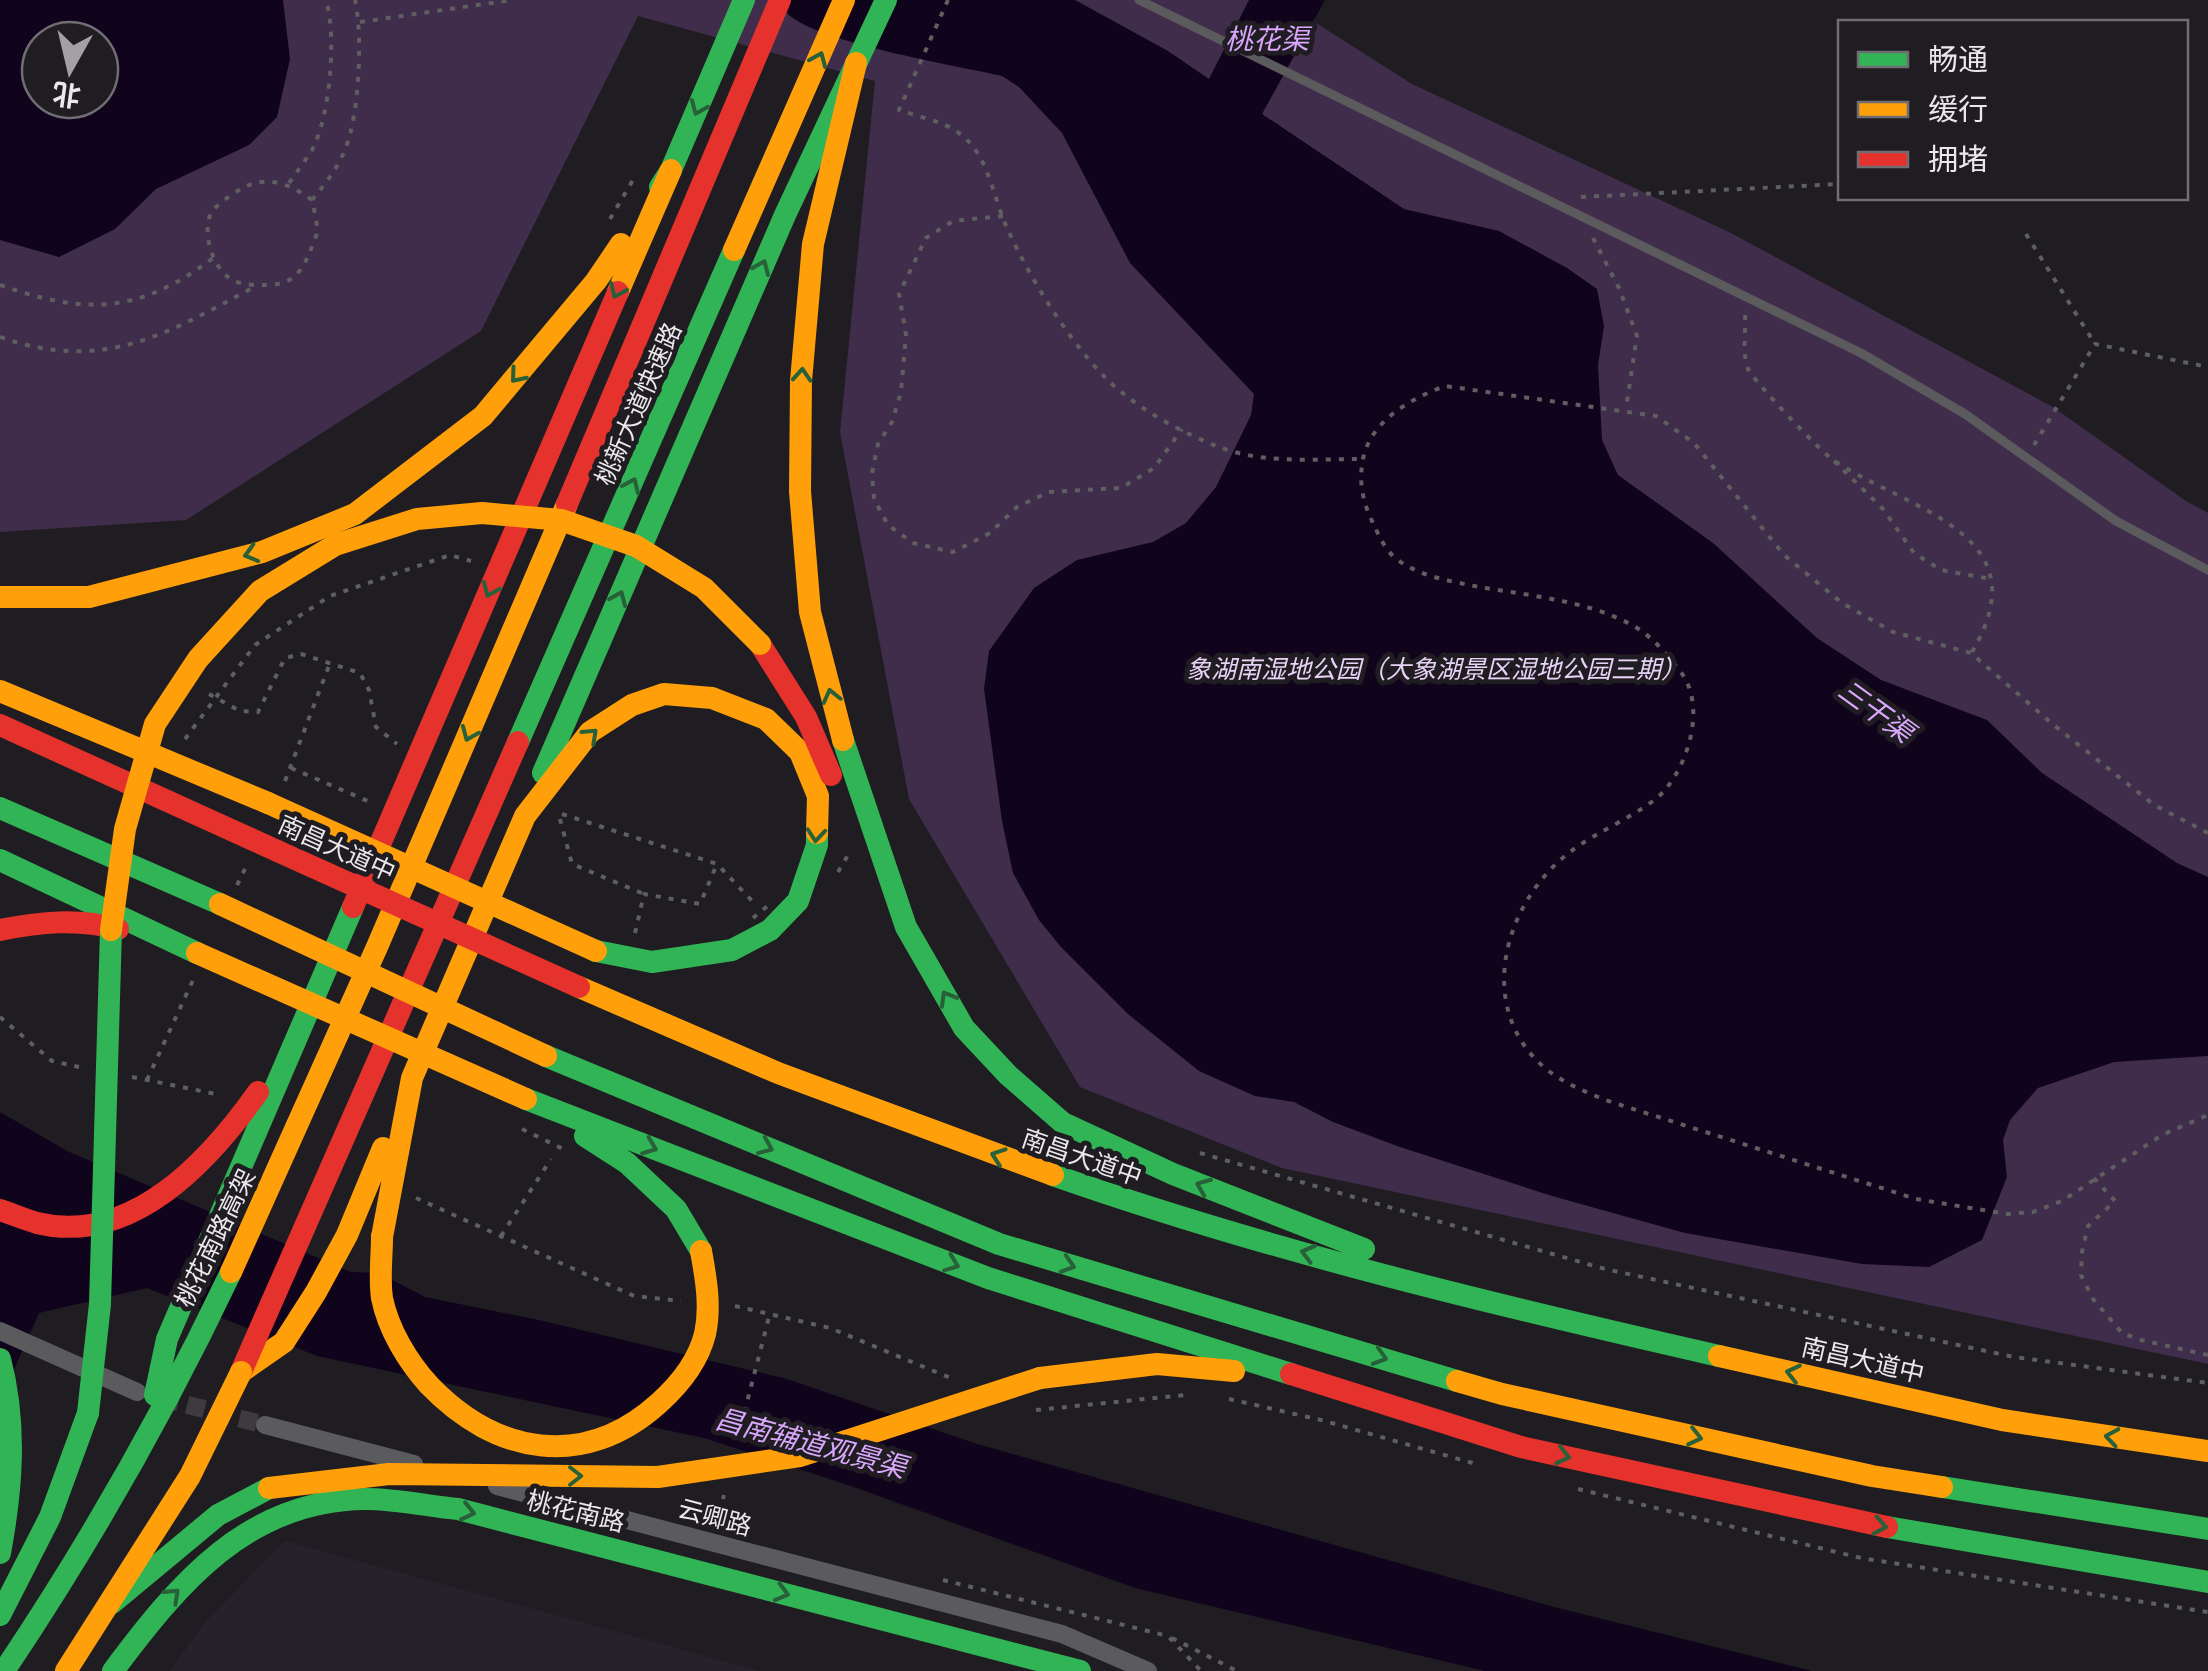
<svg xmlns="http://www.w3.org/2000/svg" width="2208" height="1671" viewBox="0 0 2208 1671" font-family="'Crimson Pro','Noto Sans SC',serif">
	<rect width="100%" height="100%" fill="#1f1d21"/>
	<!-- built -->
	<path fill="#27212b" d="M285 1541 760 1671H170L206 1621Z"/>
	<!-- green -->
	<path fill="#3f2d4b" fill-rule="evenodd" d="M0 0H1280L1412 84 1731 233 2053 407 2186 501 2208 513V1364L1282 1168 1080 1087 909 799 840 432 875 81 638 16 481 331 186 520 0 532ZM40 40H100V100H40Z"/>
	<!-- water -->
	<path fill="#10031c" fill-rule="evenodd" d="M0 0H283L290 59 277 117 249 145 156 189 115 229 59 257 0 240ZM100 40V100H40V40Z
		M779 0H1075L1168 51 1209 79 1249 0H1325L1262 114 1404 209 1499 231 1567 268 1597 289 1604 326 1598 365 1602 440 1618 475 1713 543 1817 638 1881 680 1987 720 2042 773 2177 863 2208 877V1056L2114 1062 2038 1088 2010 1120 2003 1140 2007 1177 1982 1240 1929 1267 1862 1264 1685 1233 1552 1196 1400 1147 1333 1122 1294 1102 1255 1096 1199 1071 1128 1014 1061 947 1039 920 1013 873 1002 821 984 689 989 651 1034 588 1077 560 1153 542 1186 523 1216 487 1251 415 1254 394 1130 263 1062 133 1019 87 1002 76C958 66 814 42 787 13 784 9 782 4 779 0Z
		M0 1112 67 1151 351 1272 379 1273 425 1297 539 1320 787 1379 977 1444 1554 1607 1812 1671H1485L1135 1588 848 1485 704 1438 317 1356 147 1288 39 1313 0 1401Z"/>
	<g fill="none" stroke-linecap="round" stroke-linejoin="round">
		<!-- street-tunnel -->
		<path stroke="#3d3b3f" stroke-width="18" stroke-dasharray="18 9" stroke-linecap="butt" d="M161 1398 265 1425"/>
		<!-- path -->
		<path stroke="#5f5e60" stroke-width="4" stroke-dasharray="5 8" stroke-linecap="butt" d="M948 0 899 110C916 116 941 121 956 131 990 153 992 197 1008 230 1030 279 1078 357 1120 391 1148 414 1185 434 1219 447 1263 464 1315 459 1362 459
			M360 22 512 0
			M289 183C297 172 305 161 312 150 330 117 337 36 326 0
			M1581 197 1840 184
			M312 200C290 184 267 174 241 189 232 194 217 204 211 213 202 232 212 265 228 277 234 283 248 285 257 285 287 286 298 280 310 252 312 245 317 237 317 230 317 221 314 209 312 200 326 183 338 168 346 147 359 114 363 35 355 0
			M1003 216 953 221 926 238 899 294 906 335 901 392 892 422 878 444 872 473 874 499 888 525 913 543 953 552 990 533 1017 507 1049 492 1121 488 1154 468 1182 429
			M610 219 633 180
			M2026 234 2095 344
			M1593 238 1619 288 1637 336 1626 408
			M0 285C86 315 139 314 213 258
			M1745 315C1746 330 1742 355 1748 369 1754 381 1819 450 1832 459 1905 510 2044 531 1972 652
			M0 337C103 373 165 335 254 287
			M2034 445 2095 344 2208 367
			M1834 461 1883 509 1914 553 1941 570 1991 579
			M209 694 240 711 258 712 285 658 301 654 360 673 369 690 376 727 397 744
			M185 739 255 645 330 596 450 555 471 561
			M291 768 370 802
			M285 781 330 663
			M562 814 717 864 757 906
			M560 819 572 864 644 894
			M2208 833 2154 805 2050 722 1971 653 1893 632 1842 603 1784 555 1694 443 1656 416 1445 386C1410 399 1367 422 1362 465 1359 485 1364 505 1373 523 1379 536 1386 552 1398 560 1418 575 1445 580 1469 585 1521 595 1583 599 1630 624 1651 635 1666 653 1680 671 1706 704 1690 760 1665 790 1646 812 1595 832 1570 852 1504 902 1474 1008 1545 1068 1563 1083 1584 1091 1605 1100L1916 1199 2007 1214 2033 1212 2062 1201 2162 1135 2208 1115
			M838 872 851 850
			M237 885 246 867
			M635 933 644 894 700 904 717 864
			M0 1017 52 1061 79 1067
			M132 1077 221 1095
			M147 1080 193 980
			M522 1129 563 1149
			M1200 1153 1605 1269 2014 1357 2208 1383
			M2094 1178 2115 1201 2088 1226 2082 1252 2081 1275 2093 1299 2122 1333 2141 1340 2208 1355
			M416 1198 634 1296 681 1301
			M501 1236 551 1159
			M735 1306 830 1328 953 1379
			M1229 1399 1321 1420 1476 1464
			M1036 1410 1185 1395
			M738 1437 770 1313
			M1578 1489 1861 1558 2208 1612
			M716 1524 724 1495
			M943 1580 1168 1636 1201 1671
			M1172 1638 1237 1671"/>
		<!-- lane -->
		<path stroke="#5b5a5c" stroke-width="9" d="M1139 0 1861 353 1965 414 2116 521 2208 570"/>
		<!-- street -->
		<path stroke="#5b5a5c" stroke-width="18" d="M0 1331 137 1392
			M265 1425 414 1464
			M497 1486 1062 1634 1148 1671"/>
		<!-- fast -->
		<path stroke="#30b455" stroke-width="22" d="M660 187 671 170 744 0
			M843 740 906 927 964 1028 1008 1075 1063 1123 1173 1174 1364 1249
			M518 742 734 250
			M543 773 785 215 886 0
			M0 808 220 904
			M0 860 197 953
			M596 951 652 962 732 950 770 930 798 901 817 845V833
			M546 1056 999 1244 1457 1381
			M526 1099 988 1278 1291 1374
			M585 1136 627 1163 676 1209 701 1251
			M1053 1175C1270 1251 1495 1305 1719 1356
			M0 1359C17 1424 12 1488 0 1553
			M155 1395 167 1339 353 907
			M1942 1487 2208 1529
			M1887 1527 2208 1582
			M112 1603 218 1515 269 1488
			M0 1615 50 1517 88 1413
			M4 1671C90 1543 165 1411 231 1272
			M113 1671C178 1584 247 1500 365 1499 396 1499 428 1506 458 1509L1080 1671"/>
		<!-- slow -->
		<path stroke="#ff9f0a" stroke-width="22" d="M734 250 844 0
			M618 292 671 170
			M0 597H89L262 552 355 514 483 416 596 281 621 244
			M0 691 268 803
			M843 740 810 612 800 491 801 381 813 244 856 63
			M579 987 778 1073 1053 1175
			M382 1237 412 1078 525 816 590 732 632 705 664 694 712 698 766 719 800 752 818 796 817 833
			M231 1272 377 947 567 504
			M1719 1356 2002 1420 2208 1451
			M241 1372 284 1342 316 1292 347 1235 383 1148
			M1040 1378 1157 1364 1234 1371
			M1457 1381 1502 1394 1872 1476 1942 1487"/>
		<!-- jam -->
		<path stroke="#e5322d" stroke-width="22" d="M567 504 780 0
			M760 644 806 717 831 775
			M0 725 251 839
			M353 907 618 292
			M0 930C40 922 78 918 118 929
			M0 1210C12 1214 24 1219 37 1223 132 1246 209 1161 258 1092
			M241 1372 518 742
			M1291 1374 1521 1447 1887 1527"/>
		<!-- path-bridge -->
		<path stroke="#5f5e60" stroke-width="4" stroke-dasharray="5 8" stroke-linecap="butt" d="M753 918 770 904"/>
		<!-- fast-bridge -->
		<path stroke="#30b455" stroke-width="22" d="M88 1413 100 1304 111 930"/>
		<!-- slow-bridge -->
		<path stroke="#ff9f0a" stroke-width="22" d="M268 803 596 951
			M220 904 546 1056
			M111 930 125 829 155 724 198 659 260 591 335 545 417 519 482 513 561 520 636 546 704 588 760 644
			M197 953 526 1099
			M382 1237C382 1257 379 1278 382 1298 388 1329 408 1362 429 1385 495 1454 584 1471 659 1403 679 1385 698 1362 705 1334 711 1307 706 1278 701 1251
			M269 1488 389 1474 658 1477 800 1456 1040 1378
			M66 1671 190 1476 241 1372"/>
		<!-- jam-bridge -->
		<path stroke="#e5322d" stroke-width="22" d="M251 839 579 987"/>
	</g>
	<!-- one-way arrows -->
	<defs><path id="oneway-chevron" d="M-2-3.5L2.5 0L-2 3.5" fill="none" stroke-width="1.6" stroke-linecap="round" stroke-linejoin="round" transform="scale(2.5)"/></defs>
	<g stroke="#276039">
		<use href="#oneway-chevron" transform="translate(819 59) rotate(-67)"/>
		<use href="#oneway-chevron" transform="translate(698 108) rotate(113)"/>
		<use href="#oneway-chevron" transform="translate(762 267) rotate(-67)"/>
		<use href="#oneway-chevron" transform="translate(617 291) rotate(114)"/>
		<use href="#oneway-chevron" transform="translate(802 375) rotate(-86)"/>
		<use href="#oneway-chevron" transform="translate(517 376) rotate(130)"/>
		<use href="#oneway-chevron" transform="translate(632 485) rotate(-66)"/>
		<use href="#oneway-chevron" transform="translate(251 554) rotate(164)"/>
		<use href="#oneway-chevron" transform="translate(490 590) rotate(113)"/>
		<use href="#oneway-chevron" transform="translate(619 598) rotate(-67)"/>
		<use href="#oneway-chevron" transform="translate(831 696) rotate(-104)"/>
		<use href="#oneway-chevron" transform="translate(469 734) rotate(113)"/>
		<use href="#oneway-chevron" transform="translate(591 735) rotate(-43)"/>
		<use href="#oneway-chevron" transform="translate(816 835) rotate(95)"/>
		<use href="#oneway-chevron" transform="translate(947 998) rotate(-120)"/>
		<use href="#oneway-chevron" transform="translate(650 1147) rotate(21)"/>
		<use href="#oneway-chevron" transform="translate(766 1147) rotate(23)"/>
		<use href="#oneway-chevron" transform="translate(998 1156) rotate(-161)"/>
		<use href="#oneway-chevron" transform="translate(1203 1186) rotate(-158)"/>
		<use href="#oneway-chevron" transform="translate(1308 1253) rotate(-165)"/>
		<use href="#oneway-chevron" transform="translate(952 1264) rotate(21)"/>
		<use href="#oneway-chevron" transform="translate(1068 1265) rotate(17)"/>
		<use href="#oneway-chevron" transform="translate(1380 1357) rotate(17)"/>
		<use href="#oneway-chevron" transform="translate(1793 1373) rotate(-167)"/>
		<use href="#oneway-chevron" transform="translate(1695 1437) rotate(13)"/>
		<use href="#oneway-chevron" transform="translate(2112 1437) rotate(-171)"/>
		<use href="#oneway-chevron" transform="translate(1563 1456) rotate(13)"/>
		<use href="#oneway-chevron" transform="translate(575 1476)"/>
		<use href="#oneway-chevron" transform="translate(468 1512) rotate(13)"/>
		<use href="#oneway-chevron" transform="translate(1880 1526) rotate(10)"/>
		<use href="#oneway-chevron" transform="translate(782 1593) rotate(15)"/>
		<use href="#oneway-chevron" transform="translate(173 1595) rotate(-43)"/>
	</g>
	<g text-anchor="middle" stroke-width="10" stroke-linejoin="round" paint-order="stroke">
		<!-- street labels -->
		<g font-size="25" fill="#eae8ec" stroke="#1f1c22">
			<text transform="translate(638 404) rotate(-66)" y="9">桃新大道快速路</text>
			<text transform="translate(337 848) rotate(24)" y="9">南昌大道中</text>
			<text transform="translate(1082 1157) rotate(19)" y="9">南昌大道中</text>
			<text transform="translate(215 1238) rotate(-64)" y="9">桃花南路高架</text>
			<text transform="translate(1863 1360) rotate(13)" y="9">南昌大道中</text>
			<text transform="translate(576 1511) rotate(14)" y="9">桃花南路</text>
			<text transform="translate(715 1517) rotate(15)" y="9">云卿路</text>
		</g>
		<!-- park labels -->
		<g font-size="25" font-style="italic" fill="#e7d3f6" stroke="#1f1c22">
			<text x="1436" y="678">象湖南湿地公园（大象湖景区湿地公园三期）</text>
		</g>
		<!-- water labels -->
		<g font-size="28" font-style="italic" fill="#d8a6fb" stroke="#1f1c22">
			<text x="1267" y="49">桃花渠</text>
			<text transform="translate(1876 711) rotate(36)" y="10">三干渠</text>
			<text transform="translate(811 1443) rotate(15)" y="10">昌南辅道观景渠</text>
		</g>
	</g>
	<!-- legend -->
	<rect x="1838" y="20" width="350" height="180" fill="#1f1c22" stroke="#706e73" stroke-width="2.5"/>
	<rect x="1858" y="52" width="50" height="15" fill="#30b455" stroke="#706e73" stroke-width="2.5"/>
	<text x="1928" y="70" font-size="30" fill="#eae8ec">畅通</text>
	<rect x="1858" y="102" width="50" height="15" fill="#ff9f0a" stroke="#706e73" stroke-width="2.5"/>
	<text x="1928" y="120" font-size="30" fill="#eae8ec">缓行</text>
	<rect x="1858" y="152" width="50" height="15" fill="#e5322d" stroke="#706e73" stroke-width="2.5"/>
	<text x="1928" y="170" font-size="30" fill="#eae8ec">拥堵</text>
	<!-- north arrow -->
	<g transform="translate(70 70) rotate(188)"><circle r="48" fill="#1f1c22" stroke="#706e73" stroke-width="2.5"/>
	<path d="M0-8L18 38L0 25L-18 38Z" fill="#a3a1a5"/>
	<text y="-15" font-size="28" font-weight="bold" text-anchor="middle" fill="#eae8ec">北</text>
	</g>
</svg>
